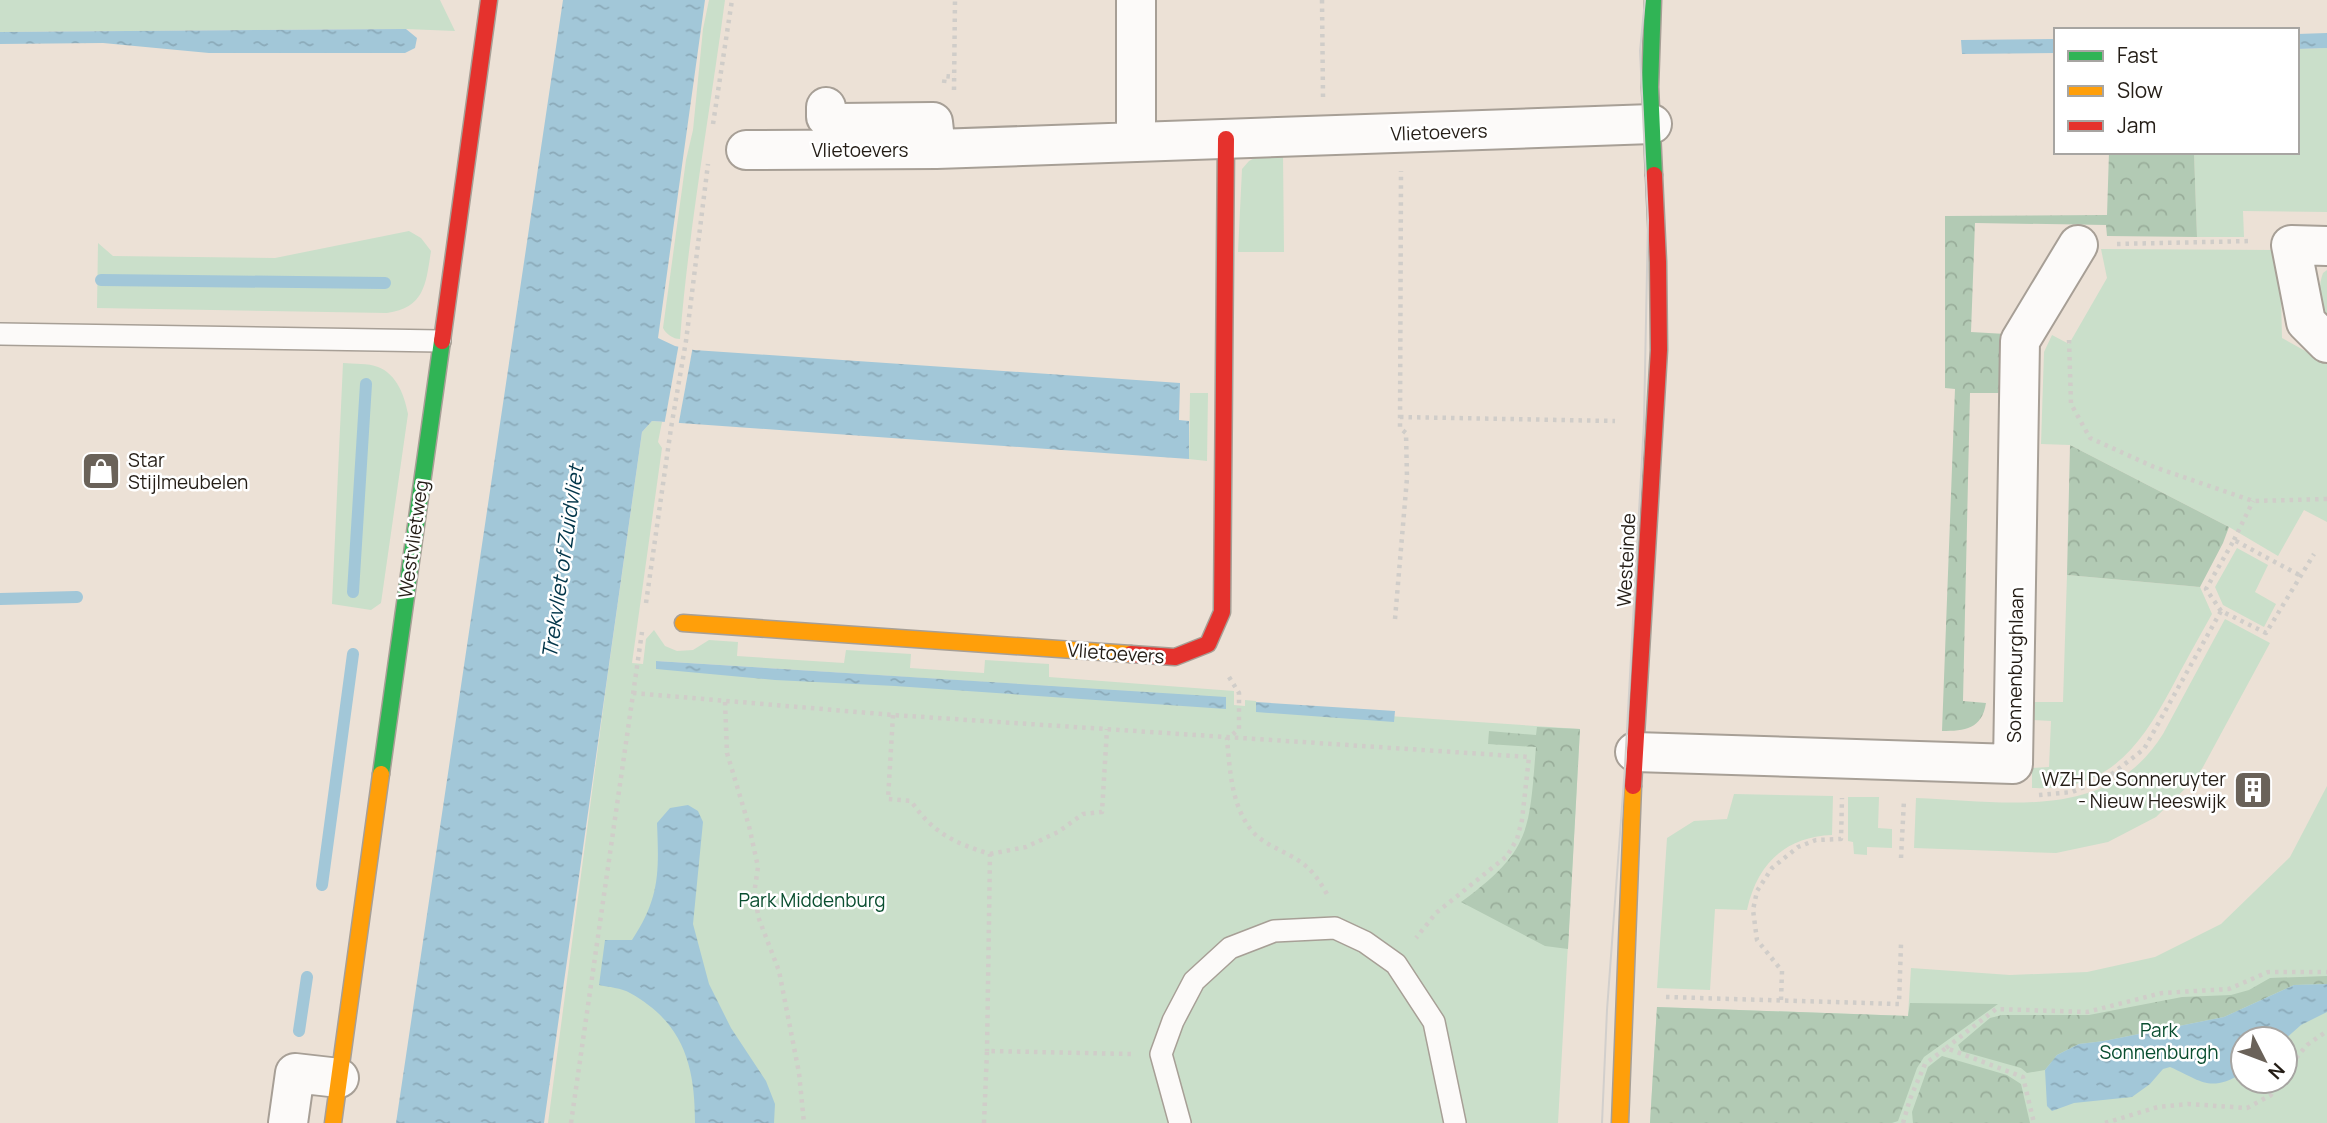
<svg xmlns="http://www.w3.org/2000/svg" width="2327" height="1123" viewBox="0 0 2327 1123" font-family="Manrope,sans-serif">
	<defs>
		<pattern id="forest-crowns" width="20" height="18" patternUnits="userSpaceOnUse" patternTransform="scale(1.75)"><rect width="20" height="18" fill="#b2cab4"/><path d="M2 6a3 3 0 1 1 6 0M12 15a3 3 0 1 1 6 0" fill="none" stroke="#99ad9a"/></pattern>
		<pattern id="water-ripples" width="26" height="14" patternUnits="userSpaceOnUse" patternTransform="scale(1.75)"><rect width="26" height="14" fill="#a2c7d8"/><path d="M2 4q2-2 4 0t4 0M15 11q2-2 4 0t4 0" fill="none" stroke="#8baab9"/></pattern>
	</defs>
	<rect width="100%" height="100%" fill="#ece1d6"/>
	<!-- green -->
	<path fill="#cadfca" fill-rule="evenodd" d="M0 0H440L455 31 406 29 0 32Z
		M709 0H725C710 113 689 225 680 339 673 339 666 334 663 328L686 160 693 130 703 29Z
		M2327 48V212L2243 211 2244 237H2197L2194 152H2297V49Z
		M1262 154H1283L1284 252H1238L1242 169 1249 161Z
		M409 231 421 238 431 251C426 283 425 308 387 313L97 308 98 243 113 256 275 258Z
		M2101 249 2280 250 2282 338 2327 363V522L2304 510 2278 556 2229 527 2070 445 2041 444 2044 352 2052 335 2069 344 2107 278Z
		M2327 270V315C2318 304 2318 287 2323 273Z
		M343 363C354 364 368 363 378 367 397 374 405 397 408 414L381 603 371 610 332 604Z
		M1190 393H1208L1207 461 1189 459Z
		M652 421 662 422 658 442 662 448 632 663 643 664 646 639 654 630 665 646 677 651 693 650 709 640 738 642 737 656 844 663 846 650 911 654 910 668 984 673 985 660 1049 664V677L1234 691V705L1245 706V700L1256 701 1257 707 1580 729 1558 1123H548L606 687 642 432ZM656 661 1225 697H1226L656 662Z
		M2237 548 2268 565 2255 592 2276 604 2264 627 2223 605 2215 587Z
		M2067 575 2200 587 2212 614C2198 639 2184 664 2171 689 2138 750 2107 791 2032 788V768L2049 767 2051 721 2033 720 2034 702H2063Z
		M2225 619 2270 643 2203 767 2195 779 2156 817 2108 842 2056 853 1914 848 1916 798C2005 801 2108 823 2163 734Z
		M2327 786V1123H1650L1657 1007 1908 1016 1911 968 2010 975 2087 972 2155 957 2221 924 2290 857ZM2243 1039H2285V1081H2243Z
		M1734 794 1833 796 1832 835C1784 837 1757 865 1747 910L1715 909 1710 990 1657 988 1667 838 1694 821 1727 819Z
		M1848 797H1879L1878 828 1892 829V848L1867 847V855L1854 854 1853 842 1848 841Z"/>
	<!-- forest -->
	<path fill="url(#forest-crowns)" d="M2109 152H2194L2197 237 2107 236 2106 225 1975 223 1971 332 2006 334 2005 393H1970L1963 701 1986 703C1982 729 1965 731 1942 731L1955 389 1945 388V216L2107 215Z
		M2070 445 2229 527 2223 543 2200 587 2067 575Z
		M1537 727 1580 729 1568 949 1545 946 1461 902C1532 850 1529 830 1536 747L1488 744 1489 731 1536 735Z
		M2327 976V984L2294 985 2224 1017 2104 1041 2079 1044 2057 1055 2045 1070 2027 1073 2021 1068 1961 1051 1958 1045 1990 1018 2002 1015H2089L2182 997 2231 995 2249 990 2270 978Z
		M1910 1003 1998 1004 1924 1057 1917 1068 1898 1121 1892 1123H1650L1657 1007 1908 1016Z
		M1942 1056 2007 1075 2021 1084 2030 1123H1913L1912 1112 1928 1067Z"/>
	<!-- water -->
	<path fill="url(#water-ripples)" d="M563 0H705L658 338 675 346 694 350 1180 383 1179 420 1189 421V459L652 421 642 432 544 1123H396Z
		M406 29 417 38 415 48 405 53H209L103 43 0 44V32Z
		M2327 33V48L2297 49V34Z
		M2056 39V53L1962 54 1961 40Z
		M656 661 1226 697V709L895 686 775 680 656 669Z
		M1256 702 1395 711 1394 722 1256 712Z
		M688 805 698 811 703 822 693 924 709 984 731 1028 766 1081 775 1104 774 1123H695C695 1066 684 1023 630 993 622 988 608 987 599 985L605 940H632C660 898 659 872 657 823L670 808Z
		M2327 984V1012L2301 1025 2285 1039H2243V1073C2209 1093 2202 1081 2170 1067L2163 1069 2150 1084 2132 1097 2074 1103 2052 1111 2047 1106 2045 1070 2057 1055 2079 1044 2104 1041 2224 1017 2294 985Z"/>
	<!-- pier -->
	<path fill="#ece1d6" d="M679 343 693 346 678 427 664 426Z"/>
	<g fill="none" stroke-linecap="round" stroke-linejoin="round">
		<!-- stream -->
		<path stroke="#a2c7d8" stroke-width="12" d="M101 280 385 283
			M353 592 366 384
			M0 599 77 597
			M322 885 353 654
			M299 1031 307 977"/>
		<!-- lane casing -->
		<g stroke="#a79f96" stroke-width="24">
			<path id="lane" d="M0 334 440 341
				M1180 1123 1161 1054 1173 1021 1194 981 1230 948 1274 931 1335 928 1365 942 1396 964 1434 1022 1455 1123"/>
		</g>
		<!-- street casing -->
		<g stroke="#a79f96" stroke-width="42">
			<path id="street" d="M826 107V117L840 123 933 122 936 149
				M1136 142V0
				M746 150 936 149 1652 124
				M2327 246 2291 245 2306 322 2327 343
				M1635 752 2013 764 2020 341 2078 245
				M288 1123 295 1073 339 1078"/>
		</g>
		<!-- fast casing -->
		<g stroke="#a79f96" stroke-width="19">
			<path id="fast" d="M1653 0 1650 87 1654 175
				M381 774 442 341"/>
		</g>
		<!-- slow casing -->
		<g stroke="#a79f96" stroke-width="19">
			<path id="slow" d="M683 623 1131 654
				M333 1123 381 774
				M1620 1123 1633 786"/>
		</g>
		<!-- jam casing -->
		<g stroke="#a79f96" stroke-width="19">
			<path id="jam" d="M442 341 489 0
				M1131 654 1175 657 1208 644 1222 612 1226 139
				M1633 786 1659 350 1658 262 1654 175"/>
		</g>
		<!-- path -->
		<path stroke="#d0cdc9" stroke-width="4.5" stroke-dasharray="3.5 5" stroke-linecap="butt" d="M1322 0 1323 97
			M944 83 945 76 955 77
			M954 90 955 0
			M713 124 732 0
			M2117 244 2252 241
			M2069 340 2071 404 2090 438 2154 467 2253 501 2327 499
			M1400 417 1615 421
			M2234 540 2253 501
			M646 603 671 428 686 341 708 164
			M2221 611 2206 589 2234 540 2301 576
			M1395 619 1407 478 1406 433 1400 428 1401 171
			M1229 677 1239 693V729L1227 739C1230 770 1231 805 1252 831 1265 846 1286 851 1302 863 1314 872 1321 883 1328 896
			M633 693 893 715 1529 757 1522 820 1517 839 1507 856 1436 913 1416 938
			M725 702 727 753 749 826 758 867 754 894 759 919 779 971 799 1073 804 1123
			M893 715 888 799 911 801C933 833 954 843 990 854L987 1051
			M2039 795 2072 792 2108 777 2144 749 2221 611 2266 633 2314 554
			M990 854 1026 847 1058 832 1083 814 1102 812 1107 729
			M1901 858 1904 800
			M1666 997 1899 1004 1901 944
			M1781 1000 1782 971 1757 940 1753 910 1757 891 1772 868 1798 847 1816 840 1841 839 1842 798
			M1946 1048 1996 1009 2087 1012 2162 993 2229 989 2268 972H2327
			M2285 1071 2307 1045 2327 1031
			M571 1123 642 632
			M984 1123 987 1051 1131 1054
			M1903 1123 1910 1099 1925 1064 1946 1048 2023 1077 2034 1123
			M2105 1123 2158 1107 2188 1104 2247 1108 2271 1095 2279 1081"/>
		<!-- lane -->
		<use href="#lane" stroke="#fcfaf9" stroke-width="21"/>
		<!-- street -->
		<use href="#street" stroke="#fcfaf9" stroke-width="38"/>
		<!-- fast -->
		<use href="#fast" stroke="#30b455" stroke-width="16"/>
		<!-- slow -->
		<use href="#slow" stroke="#ff9f0a" stroke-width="16"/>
		<!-- jam -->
		<use href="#jam" stroke="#e5322d" stroke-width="16"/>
		<!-- tram -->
		<path stroke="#d2cfcc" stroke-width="2" d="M1602 1123 1607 1010 1625 766 1644 422 1648 220 1640 51 1645 0"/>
	</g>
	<!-- icons -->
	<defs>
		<g id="shop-square" transform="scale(2.0125)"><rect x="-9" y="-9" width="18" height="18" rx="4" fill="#6a6259" stroke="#fff"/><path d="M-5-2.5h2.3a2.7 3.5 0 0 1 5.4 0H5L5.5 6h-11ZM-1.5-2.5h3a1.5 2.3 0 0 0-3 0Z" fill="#fff"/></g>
		<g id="building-square" transform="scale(2.0125)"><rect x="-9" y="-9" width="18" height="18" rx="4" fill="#6a6259" stroke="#fff"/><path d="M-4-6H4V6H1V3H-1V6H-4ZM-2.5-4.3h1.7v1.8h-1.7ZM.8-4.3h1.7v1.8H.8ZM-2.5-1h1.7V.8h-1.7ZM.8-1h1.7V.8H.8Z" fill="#fff"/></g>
	</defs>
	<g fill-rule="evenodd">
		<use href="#shop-square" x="101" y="471"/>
		<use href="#building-square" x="2253" y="790"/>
	</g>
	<g text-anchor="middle" stroke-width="5" stroke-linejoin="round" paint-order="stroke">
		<!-- street labels -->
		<g font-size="19" fill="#241d16" stroke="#fff">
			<text transform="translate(1439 132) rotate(-2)" y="7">Vlietoevers</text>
			<text x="860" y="157">Vlietoevers</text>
			<text transform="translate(413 539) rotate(-82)" y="7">Westvlietweg</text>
			<text transform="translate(1626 560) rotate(-87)" y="7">Westeinde</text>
			<text transform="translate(1116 653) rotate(4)" y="7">Vlietoevers</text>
			<text transform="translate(2015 665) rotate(-89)" y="7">Sonnenburghlaan</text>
		</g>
		<!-- poi labels -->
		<g font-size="19" fill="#241d16" stroke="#fff" text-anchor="start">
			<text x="128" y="467">Star<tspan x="128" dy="22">Stijlmeubelen</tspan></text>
			<text x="2226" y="786" text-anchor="end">WZH De Sonneruyter<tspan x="2226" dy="22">- Nieuw Heeswijk</tspan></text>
		</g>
		<!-- park labels -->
		<g font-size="19" fill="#0a4e30" stroke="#fff">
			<text x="812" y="907">Park Middenburg</text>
			<text x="2159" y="1037">Park<tspan x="2159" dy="22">Sonnenburgh</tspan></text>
		</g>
		<!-- water labels -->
		<g font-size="21" font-style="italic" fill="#013549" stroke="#fff">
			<text transform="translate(563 562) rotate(-82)" y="7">Trekvliet of Zuidvliet</text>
		</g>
	</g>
	<!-- legend -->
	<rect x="2054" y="28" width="245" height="126" fill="#ffffff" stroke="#a7a5a2" stroke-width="2"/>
	<rect x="2068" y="51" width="35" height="10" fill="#30b455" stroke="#a7a5a2" stroke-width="2"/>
	<text x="2117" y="63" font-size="21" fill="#241d16">Fast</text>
	<rect x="2068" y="86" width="35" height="10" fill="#ff9f0a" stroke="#a7a5a2" stroke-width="2"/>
	<text x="2117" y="98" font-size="21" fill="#241d16">Slow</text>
	<rect x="2068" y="121" width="35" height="10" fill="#e5322d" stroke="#a7a5a2" stroke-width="2"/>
	<text x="2117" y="133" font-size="21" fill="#241d16">Jam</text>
	<!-- north arrow -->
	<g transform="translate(2264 1060) rotate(132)"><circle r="33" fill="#ffffff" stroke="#a7a5a2" stroke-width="2"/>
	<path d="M0-5L12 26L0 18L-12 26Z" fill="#6a6259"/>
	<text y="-10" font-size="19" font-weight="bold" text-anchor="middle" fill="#241d16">N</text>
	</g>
</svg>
